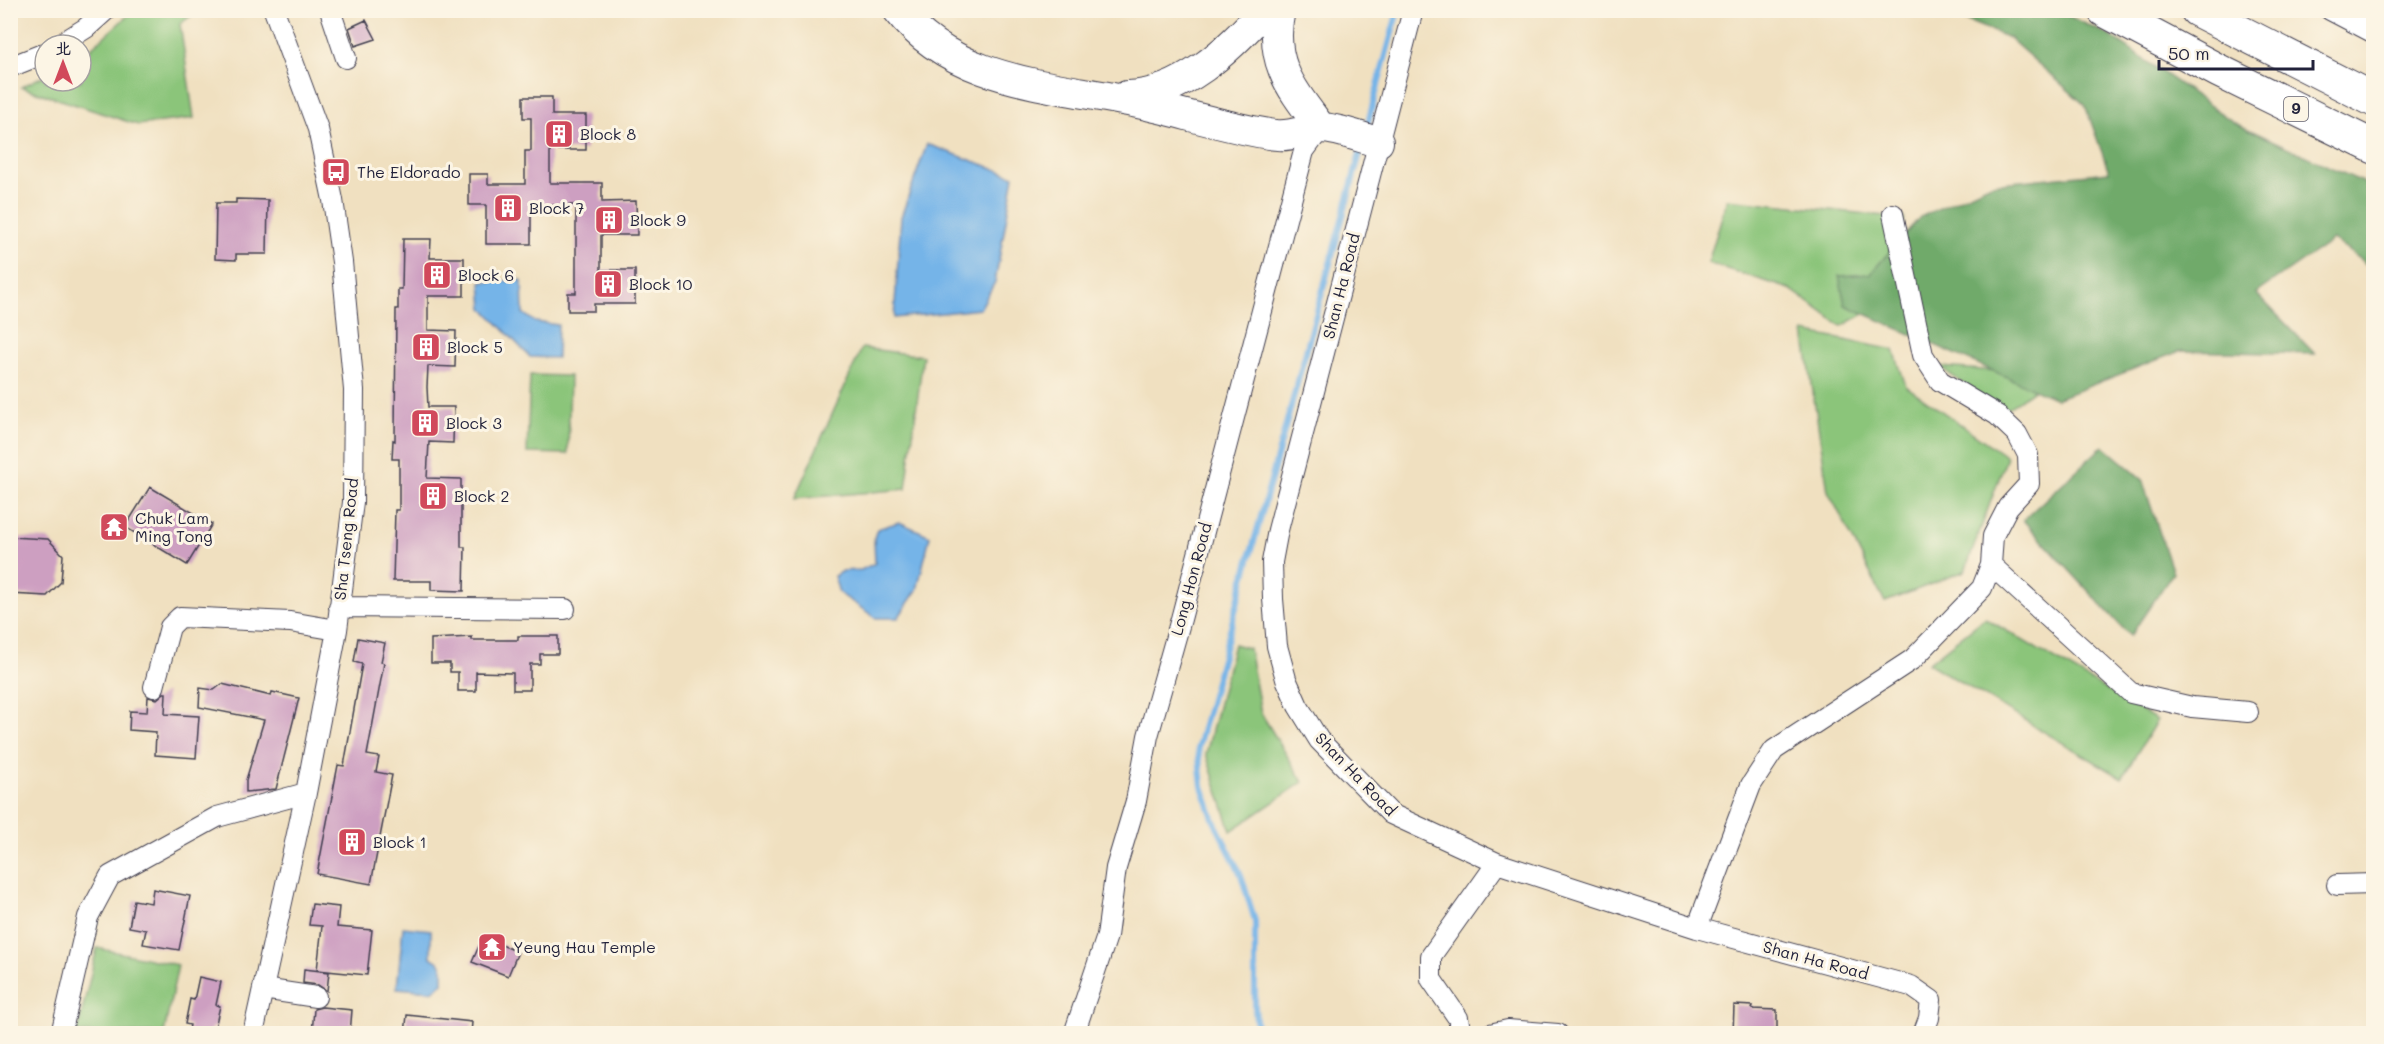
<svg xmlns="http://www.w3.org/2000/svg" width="2384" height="1044" viewBox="0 0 2384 1044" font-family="Mali,'LXGW WenKai TC',sans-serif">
	<rect width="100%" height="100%" fill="#fcf5e5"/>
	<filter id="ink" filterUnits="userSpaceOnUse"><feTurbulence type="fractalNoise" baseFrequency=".0167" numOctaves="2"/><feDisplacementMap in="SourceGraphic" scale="12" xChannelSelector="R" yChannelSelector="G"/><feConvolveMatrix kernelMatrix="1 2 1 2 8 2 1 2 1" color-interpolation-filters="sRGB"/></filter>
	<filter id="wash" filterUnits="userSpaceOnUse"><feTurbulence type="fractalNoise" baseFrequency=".008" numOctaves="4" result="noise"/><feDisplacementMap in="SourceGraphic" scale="24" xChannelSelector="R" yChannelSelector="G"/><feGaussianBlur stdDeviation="1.35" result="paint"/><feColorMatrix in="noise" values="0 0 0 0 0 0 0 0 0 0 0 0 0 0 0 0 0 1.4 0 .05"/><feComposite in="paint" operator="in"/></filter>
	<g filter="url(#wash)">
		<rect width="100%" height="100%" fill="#f0e0c0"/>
		<!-- green -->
		<path fill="#8bc57a" stroke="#56745a" stroke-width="1.5" d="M258 11 259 12 195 13 180 24 194 118 138 125 21 87 45 75V81H81V57L133 11Z
			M1727 199 1904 218 1895 297 1842 326 1790 289 1708 263Z
			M1804 332 1894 350 1906 386 2007 457 1965 571 1885 602 1828 491Z
			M862 348 923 356 906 489 794 499Z
			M1940 367 2054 375 2003 412Z
			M530 375 570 376 568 454 527 453Z
			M1985 618 2157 720 2122 778 1928 663Z
			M1234 644 1249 648 1261 713 1303 782 1231 831 1206 754Z
			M97 948 178 965 164 1033H77Z"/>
		<!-- forest -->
		<path fill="#70aa6a" stroke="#496652" stroke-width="1.5" d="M1943 11H2058L2109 35 2235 123 2373 187V269L2333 240 2256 293 2315 354 2180 351 2056 399 1845 305 1839 276 1870 274 1920 217 1991 184 2109 172 2085 105 2009 38Z
			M2103 446 2142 479 2173 573 2130 636 2023 520Z"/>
		<!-- water -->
		<path fill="#74b4e8" stroke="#4b6b92" stroke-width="1.5" d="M927 144 1014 176 995 282 980 309 894 318 901 217Z
			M522 280 523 313 535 322 558 325 557 358 530 357 483 308 481 282Z
			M899 522 930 536 917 590 898 618H876L839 593 834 576 842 571 861 570 875 563 874 538 877 529Z
			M403 927 431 930V957L440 963 443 969V983L432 991 397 988Z"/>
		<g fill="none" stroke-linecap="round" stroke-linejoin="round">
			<!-- stream -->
			<path stroke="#74b4e8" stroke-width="6" d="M1366 130 1398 10
				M1257 1034 1255 1007V921L1241 875 1214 821 1202 786 1198 747 1362 146"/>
		</g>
		<g id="blocks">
			<!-- building -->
			<path fill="#cd9fc1" d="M366 20 376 39 355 46 349 28Z
				M523 97H552V115H586V150H550V183H602V202L636 201 637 235H601V270H635V304H594V311H568V293H576V205H531V244H486V205H469V174H488V184H525V151H531V118H523Z
				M236 199 268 200 267 254H236V260L215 259 216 203H236Z
				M403 239H431L430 258H464V296H428V330L456 331 455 367 428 366 427 387 428 407H454L453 443 429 442 427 478 461 479V547H465L464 591 431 590V581H393L395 510H399V459H392L393 440 395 441 396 309H398V289H402Z
				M150 487 212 524 187 565 125 527Z
				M10 537 48 539 63 555 61 582 47 596 10 594Z
				M518 636H558V654H540V664H530V690H513V673L476 672V691H458V672H450V663H431V639L472 637V640H518Z
				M358 638 385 643 381 662 384 663 367 755 379 757 376 772 392 775 371 884 317 874 338 765 344 766 362 664 354 662Z
				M222 684 271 696 272 692 299 698 276 789 246 792V780L264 720 199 707 200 688 214 690Z
				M164 693H166L165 714 199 716 196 758 155 755 156 732 129 730 130 711 147 712 148 697 157 699Z
				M153 889 190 896 179 950 143 944 146 930 129 927 134 900 151 903Z
				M312 904 339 907 337 927 372 930 367 975 317 970 322 926 309 925Z
				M483 937 518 952 508 976 472 962Z
				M304 969 329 972 327 991 318 985 303 983Z
				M199 977 221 982 216 1005 220 1006 215 1028 211 1027 210 1034H188L190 1025 185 1024 190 999 194 1000Z
				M1734 1005 1753 1006 1752 1009 1777 1010V1034H1733Z
				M322 1007 352 1010 350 1034H312L314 1009Z
				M407 1015 472 1022 471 1034H405Z"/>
		</g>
	</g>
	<g filter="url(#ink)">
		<use href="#blocks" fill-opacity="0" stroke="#413e4f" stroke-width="1.5"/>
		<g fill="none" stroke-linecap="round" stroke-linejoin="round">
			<!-- street casing -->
			<g stroke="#413e4f" stroke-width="22">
				<path id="street" d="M330 10 346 58
					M1413 10 1278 530 1272 562 1273 599 1277 646 1286 679 1298 706 1319 740 1391 814 1497 863 1697 928 1911 986 1931 1000 1929 1018 1923 1034
					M2330 10 2374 33
					M59 45 86 28 106 10
					M10 67 45 53
					M1991 565 2131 693 2192 707 2248 712
					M339 607 565 609
					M154 687 170 627 180 617 290 622 337 630
					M2337 885 2374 884
					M1697 928 1751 785 1774 750 1913 659 1982 588 1991 565 1993 536 2008 507 2029 484 2028 455 2017 434 1997 415 1940 381 1923 355 1893 214
					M263 989 316 997
					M61 1034 88 917 110 876 217 817 306 793
					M253 1034 306 793 337 630 353 502 354 390 342 262 333 200 318 129 274 10
					M1074 1034 1107 936 1116 868 1136 801 1148 736 1181 619 1304 151 1321 128
					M1461 1034 1458 1018 1431 979V956L1497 863
					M1490 1034 1508 1030 1558 1034"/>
			</g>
			<!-- primary casing -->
			<g stroke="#413e4f" stroke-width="32">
				<path id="primary" d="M898 10C956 86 1062 85 1147 105 1190 115 1232 129 1276 135 1292 137 1305 129 1321 128 1337 128 1362 138 1378 142
					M1280 10C1268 62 1292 89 1321 128
					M1127 96C1182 95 1230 49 1264 10"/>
			</g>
			<!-- highway casing -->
			<g stroke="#413e4f" stroke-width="35">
				<path id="highway" d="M2104 10 2219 71 2374 147
					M2197 10 2374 100"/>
			</g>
			<!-- street -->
			<use href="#street" stroke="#fff" stroke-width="20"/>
			<!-- primary -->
			<use href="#primary" stroke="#fff" stroke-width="30"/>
			<!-- highway -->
			<use href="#highway" stroke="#fff" stroke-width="33"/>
		</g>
	</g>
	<!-- icons -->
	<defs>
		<g id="building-square" transform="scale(1.5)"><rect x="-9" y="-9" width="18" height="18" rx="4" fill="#d1495b" stroke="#fcf5e5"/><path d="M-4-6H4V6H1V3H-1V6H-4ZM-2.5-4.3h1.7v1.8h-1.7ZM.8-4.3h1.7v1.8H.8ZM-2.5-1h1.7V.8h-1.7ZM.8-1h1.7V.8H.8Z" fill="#fff"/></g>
		<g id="bus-square" transform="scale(1.5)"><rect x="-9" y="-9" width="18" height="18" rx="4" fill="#d1495b" stroke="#fcf5e5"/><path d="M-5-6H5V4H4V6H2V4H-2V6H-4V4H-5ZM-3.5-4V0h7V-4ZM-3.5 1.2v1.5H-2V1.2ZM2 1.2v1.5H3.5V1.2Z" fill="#fff"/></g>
		<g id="temple-square" transform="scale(1.5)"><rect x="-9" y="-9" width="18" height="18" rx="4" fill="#d1495b" stroke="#fcf5e5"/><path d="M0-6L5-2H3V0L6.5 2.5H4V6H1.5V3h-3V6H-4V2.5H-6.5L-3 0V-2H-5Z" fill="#fff"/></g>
	</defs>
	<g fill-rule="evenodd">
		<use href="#building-square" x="559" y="134"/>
		<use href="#bus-square" x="336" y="172"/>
		<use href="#building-square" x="508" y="208"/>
		<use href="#building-square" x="609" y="220"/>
		<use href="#building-square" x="437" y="275"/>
		<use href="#building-square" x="608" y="284"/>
		<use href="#building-square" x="426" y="347"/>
		<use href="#building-square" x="425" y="423"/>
		<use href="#building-square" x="433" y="496"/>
		<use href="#temple-square" x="114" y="527"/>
		<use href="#building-square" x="352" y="842"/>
		<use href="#temple-square" x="492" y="947"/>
	</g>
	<g text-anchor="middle" stroke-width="6" stroke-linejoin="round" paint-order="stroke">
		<!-- shield labels -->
		<rect fill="#fcf5e5" stroke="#63616e" stroke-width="1.5" x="2284" y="97" width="24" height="24" rx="4.5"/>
		<g font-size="15" font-weight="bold" fill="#22223b">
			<text x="2296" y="114">9</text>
		</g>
		<!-- poi labels -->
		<g font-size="16" fill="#22223b" stroke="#fcf5e5" text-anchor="start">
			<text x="580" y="140">Block 8</text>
			<text x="357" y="178">The Eldorado</text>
			<text x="529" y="214">Block 7</text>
			<text x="630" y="226">Block 9</text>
			<text x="458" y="281">Block 6</text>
			<text x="629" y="290">Block 10</text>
			<text x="447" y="353">Block 5</text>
			<text x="446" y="429">Block 3</text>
			<text x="454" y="502">Block 2</text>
			<text x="135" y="524">Chuk Lam<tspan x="135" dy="18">Ming Tong</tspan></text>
			<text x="373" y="848">Block 1</text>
			<text x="513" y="953">Yeung Hau Temple</text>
		</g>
		<!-- street labels -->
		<g font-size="16" fill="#22223b" stroke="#fcf5e5">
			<text transform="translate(1341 286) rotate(-76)" y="6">Shan Ha Road</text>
			<text transform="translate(346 539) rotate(-84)" y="6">Sha Tseng Road</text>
			<text transform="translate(1191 579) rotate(-75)" y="6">Long Hon Road</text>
			<text transform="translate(1356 774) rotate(46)" y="6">Shan Ha Road</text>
			<text transform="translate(1816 960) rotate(15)" y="6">Shan Ha Road</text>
		</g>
	</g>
	<!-- margin -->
	<rect width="2384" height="1044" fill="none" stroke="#fcf5e5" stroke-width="36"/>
	<!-- north arrow -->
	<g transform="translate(63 63)"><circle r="28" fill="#fcf5e5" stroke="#a5a1a1" stroke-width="1.5"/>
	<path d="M0-4.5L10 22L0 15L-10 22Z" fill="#d1495b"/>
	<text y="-9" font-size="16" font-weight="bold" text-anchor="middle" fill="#22223b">北</text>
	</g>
	<!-- scale -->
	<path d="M2159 60v9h154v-9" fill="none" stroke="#22223b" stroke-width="3"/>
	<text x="2168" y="60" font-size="18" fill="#22223b" stroke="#fcf5e5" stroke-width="4.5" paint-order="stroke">50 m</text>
</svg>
